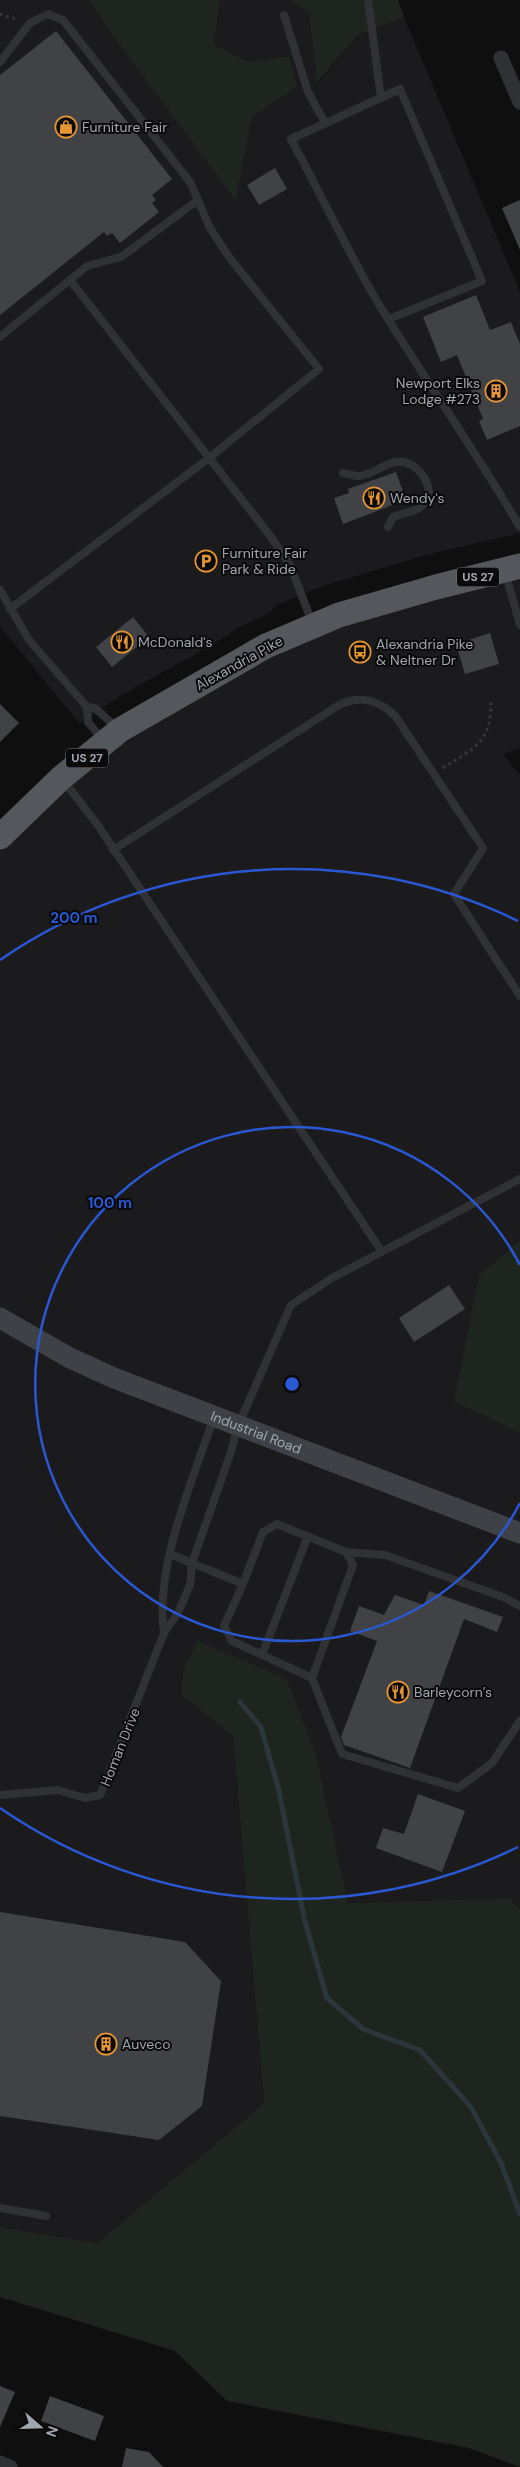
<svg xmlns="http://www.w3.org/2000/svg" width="520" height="2467" viewBox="0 0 520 2467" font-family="'DM Sans',sans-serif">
	<rect width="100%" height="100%" fill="#0f0f10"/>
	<!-- built -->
	<path fill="#1b1b1d" d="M0 0H89L117 42 236 200 252 117 289 56 249 62 214 44 220 0H289L309 13 318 83 357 36 404 17 520 292V533L426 555 323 586 277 605 269 613 236 629 212 645 118 697 80 724 0 627Z
		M520 566V748L503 754 520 775V1910L511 1898 348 1903 317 1758 181 1695 233 1736 264 2103 97 2243 0 2227V837L61 778 266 646Z"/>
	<!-- green -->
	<path fill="#1e241e" d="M89 0H220L214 44 249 62 289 56 297 87 252 117 236 201 117 42Z
		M289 0H398L404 17 357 36 317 83 309 13Z
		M520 1241V1433L454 1401 479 1275Z
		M198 1641 287 1679 317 1758 348 1903 511 1898 520 1910V2467L469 2448 227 2401 175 2351 0 2297V2227L97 2243 264 2103 233 1736 181 1695 184 1667Z"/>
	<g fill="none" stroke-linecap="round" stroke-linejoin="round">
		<!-- stream -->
		<path stroke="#2c353a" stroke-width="5" d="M240 1702 261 1727 279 1791 305 1922 327 1998 363 2029 420 2050 471 2107 501 2163 520 2214"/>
	</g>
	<!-- building -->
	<path fill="#404246" d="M56 31 172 179 152 195 156 200 152 203 159 212 120 243 112 233 107 236 104 232 0 315V75Z
		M275 168 287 189 259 205 247 185Z
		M520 200V250L502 208Z
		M476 295 490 330 511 322 520 344V426L487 440 479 421 483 419 457 355 441 362 423 317Z
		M396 472 406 500 343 524 334 498 349 493 348 489Z
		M133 617 149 637 112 667 96 647Z
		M490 633 499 664 465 674 456 644Z
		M0 704 19 723 0 742Z
		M449 1285 465 1309 414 1342 399 1318Z
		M429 1591 503 1617 497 1632 464 1619 410 1768 344 1745 341 1737 377 1641 350 1631 359 1606 384 1615 395 1595 424 1605Z
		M418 1794 465 1811 442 1872 376 1848 383 1828 404 1834Z
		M0 1912 185 1942 221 1981 202 2106 159 2140 0 2116Z
		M0 2386 15 2392 0 2427Z
		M50 2396 104 2416 95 2441 41 2421Z
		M126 2448 149 2452 163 2467H122Z"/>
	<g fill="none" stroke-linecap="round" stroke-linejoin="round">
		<!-- path -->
		<path stroke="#36383c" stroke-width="3" stroke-dasharray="2.5 4" stroke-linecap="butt" d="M0 14 19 20
			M443 768C474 748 491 743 491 702"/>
		<!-- service -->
		<path stroke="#303135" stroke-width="8" d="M368 0 381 98
			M284 15 308 92 325 123
			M0 62 30 23 48 14 63 20 190 182 210 228 229 257 319 369 209 458 10 609
			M70 280 271 537 290 565 312 622
			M389 319 482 281 400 89 291 139C320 193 347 250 378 303 424 378 475 450 520 527
			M0 337 87 266 121 257 198 200
			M343 473C348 474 354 476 359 476 374 475 387 460 403 462 423 465 440 496 419 508 412 512 401 514 393 517L388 527
			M505 572 520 625
			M0 590 29 640 87 707
			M102 739 88 722 87 707 95 708 118 729
			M63 780 97 824 382 1252
			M113 850 339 705C360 695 380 700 396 717L483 848 454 894 520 996
			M346 1552 353 1565 312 1678 342 1754 458 1788 492 1763 520 1721
			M170 1554 243 1584 263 1532 277 1524 346 1552 385 1555 503 1597 520 1606
			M243 1584 224 1626 232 1641 312 1678
			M164 1633C154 1568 193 1479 214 1417
			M262 1655 308 1536
			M0 1795 58 1790 85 1798 100 1795 164 1633 178 1613 190 1585 192 1563 230 1455 238 1426 291 1305 332 1278 520 1179
			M0 2208 46 2216"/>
		<!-- minor -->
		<path stroke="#303135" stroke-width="15" d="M501 58 520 102
			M0 2463 10 2467"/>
		<!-- secondary -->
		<path stroke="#3e4145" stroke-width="21" id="s1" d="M0 1318 70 1358 114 1378 520 1533"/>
		<!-- trunk -->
		<path stroke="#54585d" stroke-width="25" d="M0 837 61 778 120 730 266 646 339 615 436 587 520 566"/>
	</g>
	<!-- distance rings -->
	<g fill="none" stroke="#2a57d4" stroke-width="2.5">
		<path d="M520 1503A257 257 0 1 1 520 1265"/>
		<path d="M518 1847A515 515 0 0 1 0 1808M0 960A515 515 0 0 1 518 921"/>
	</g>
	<!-- icons -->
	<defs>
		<g id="shop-ring" transform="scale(1.125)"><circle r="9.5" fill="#0a0a0b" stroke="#e59532" stroke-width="1.5"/><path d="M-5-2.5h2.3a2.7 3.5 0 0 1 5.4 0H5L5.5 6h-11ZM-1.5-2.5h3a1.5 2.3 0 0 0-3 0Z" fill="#e59532"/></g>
		<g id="building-ring" transform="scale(1.125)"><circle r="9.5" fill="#0a0a0b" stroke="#e59532" stroke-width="1.5"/><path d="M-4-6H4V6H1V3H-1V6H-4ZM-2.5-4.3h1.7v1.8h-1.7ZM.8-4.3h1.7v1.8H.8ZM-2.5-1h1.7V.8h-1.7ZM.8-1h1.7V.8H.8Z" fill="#e59532"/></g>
		<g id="restaurant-ring" transform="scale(1.125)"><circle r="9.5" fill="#0a0a0b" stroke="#e59532" stroke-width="1.5"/><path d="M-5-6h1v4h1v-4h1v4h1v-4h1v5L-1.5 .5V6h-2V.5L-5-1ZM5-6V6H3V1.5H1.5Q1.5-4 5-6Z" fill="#e59532"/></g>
		<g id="parking-ring" transform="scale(1.125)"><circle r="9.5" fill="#0a0a0b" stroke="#e59532" stroke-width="1.5"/><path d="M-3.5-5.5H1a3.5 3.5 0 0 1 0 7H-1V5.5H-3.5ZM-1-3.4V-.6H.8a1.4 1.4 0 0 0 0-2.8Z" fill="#e59532"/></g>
		<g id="bus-ring" transform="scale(1.125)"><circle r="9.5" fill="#0a0a0b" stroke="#e59532" stroke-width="1.5"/><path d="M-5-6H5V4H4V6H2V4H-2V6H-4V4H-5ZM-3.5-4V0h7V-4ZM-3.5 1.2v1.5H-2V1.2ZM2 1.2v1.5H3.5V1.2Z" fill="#e59532"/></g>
	</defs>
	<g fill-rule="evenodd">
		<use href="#shop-ring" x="66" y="127"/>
		<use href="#building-ring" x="496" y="391"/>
		<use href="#restaurant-ring" x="374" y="498"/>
		<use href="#parking-ring" x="206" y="561"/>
		<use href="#restaurant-ring" x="122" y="642"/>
		<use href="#bus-ring" x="360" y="652"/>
		<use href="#restaurant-ring" x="398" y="1692"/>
		<use href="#building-ring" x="106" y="2044"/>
	</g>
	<g text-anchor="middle" stroke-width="4" stroke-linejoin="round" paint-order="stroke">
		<!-- shield labels -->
		<g fill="#0a0a0b" stroke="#74787e" stroke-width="1">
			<rect x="457" y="567.5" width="42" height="19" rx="4"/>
			<rect x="66" y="748.5" width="42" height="19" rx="4"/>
		</g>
		<g font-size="12" font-weight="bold" fill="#a1a7b0">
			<text x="478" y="581">US 27</text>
			<text x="87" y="762">US 27</text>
		</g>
		<!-- poi labels -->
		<g font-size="14" fill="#a1a7b0" stroke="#0a0a0b" text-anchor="start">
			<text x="82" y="132">Furniture Fair</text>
			<text x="480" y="388" text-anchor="end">Newport Elks<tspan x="480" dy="16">Lodge #273</tspan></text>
			<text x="390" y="503">Wendy's</text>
			<text x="222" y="558">Furniture Fair<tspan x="222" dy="16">Park &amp; Ride</tspan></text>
			<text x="138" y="647">McDonald's</text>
			<text x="376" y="649">Alexandria Pike<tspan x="376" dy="16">&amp; Neltner Dr</tspan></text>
			<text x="414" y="1697">Barleycorn’s</text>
			<text x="122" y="2049">Auveco</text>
		</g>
		<!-- street labels -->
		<g font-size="14" fill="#a1a7b0" stroke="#0a0a0b">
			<text transform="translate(239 663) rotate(-29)" y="5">Alexandria Pike</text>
			<text dy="5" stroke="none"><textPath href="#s1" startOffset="281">Industrial Road</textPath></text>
			<text transform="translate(120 1747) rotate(-68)" y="5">Homan Drive</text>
		</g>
	</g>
	<circle cx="292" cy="1384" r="8" fill="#2a57d4" stroke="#0a0a0b" stroke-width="2.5"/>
	<g font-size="15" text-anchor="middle" font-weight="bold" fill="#2a57d4" stroke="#0a0a0b" stroke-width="4" stroke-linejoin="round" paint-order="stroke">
		<text x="74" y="923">200 m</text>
		<text x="110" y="1208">100 m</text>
	</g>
	<!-- north arrow -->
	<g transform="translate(40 2427) rotate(110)" stroke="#0a0a0b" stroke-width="4" paint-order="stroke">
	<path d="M0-4L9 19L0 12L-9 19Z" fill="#a1a7b0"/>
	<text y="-8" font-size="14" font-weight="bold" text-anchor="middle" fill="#a1a7b0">N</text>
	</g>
</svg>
